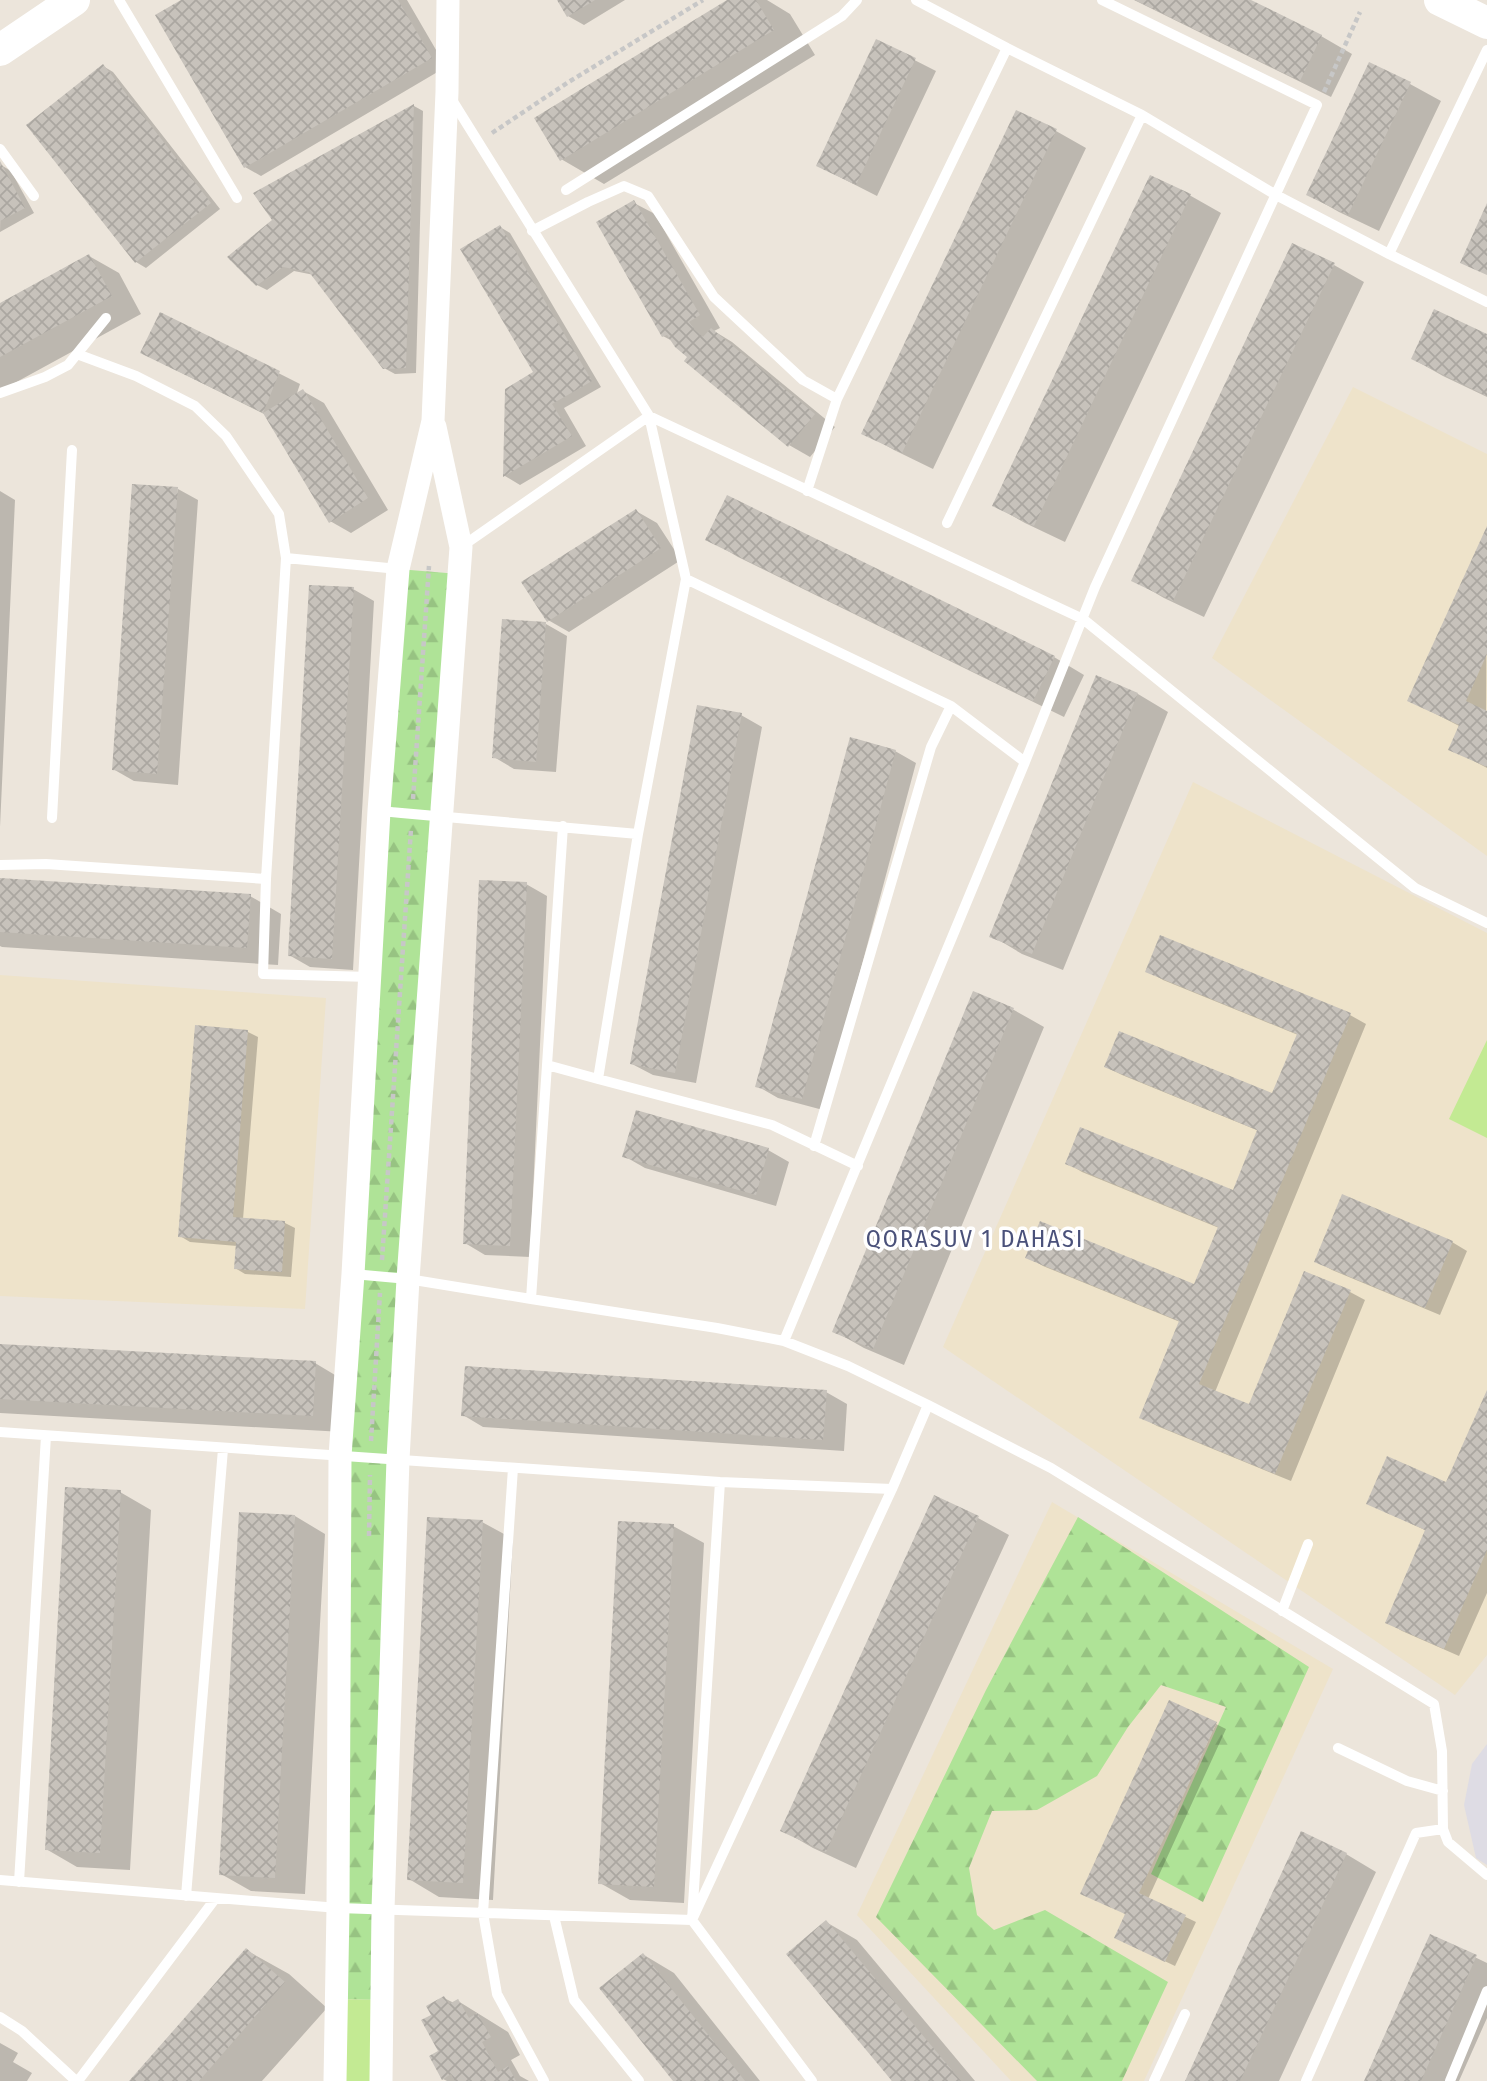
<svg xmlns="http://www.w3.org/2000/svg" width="1487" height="2081" viewBox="0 0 1487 2081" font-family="'Fira Sans Condensed',sans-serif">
	<defs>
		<pattern id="forest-firs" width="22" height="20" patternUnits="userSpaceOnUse" patternTransform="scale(1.75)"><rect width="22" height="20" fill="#afe397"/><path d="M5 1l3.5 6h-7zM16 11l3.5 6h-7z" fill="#97c382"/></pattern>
		<pattern id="building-cross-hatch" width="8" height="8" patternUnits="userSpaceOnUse" patternTransform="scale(1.75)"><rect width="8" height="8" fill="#c7c2bb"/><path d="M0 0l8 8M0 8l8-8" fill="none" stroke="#aba7a1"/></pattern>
	</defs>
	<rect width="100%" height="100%" fill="#ece5db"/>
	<!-- industrial -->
	<path fill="#dedce4" d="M1487 1744V1865L1476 1858 1464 1805 1472 1764Z"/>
	<!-- education -->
	<path fill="#eee3ca" d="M1353 387 1487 454V856L1212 658Z
		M1193 782 1487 933V1655L1455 1695 943 1347Z
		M0 975 326 998 305 1309 0 1296Z
		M1052 1502 1333 1669 1144 2081H1011L857 1915Z"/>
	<!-- forest -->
	<path fill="url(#forest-firs)" d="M398 569 459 574 408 1279 382 2000 336 1999 340 1456Z
		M1078 1517 1309 1667 1203 1902 1151 1874 1226 1707 1161 1685 1128 1727 1097 1776 1037 1810 992 1811 969 1868 977 1915 994 1930 1045 1910 1168 1982 1122 2081H1037L876 1917 986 1690Z"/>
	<!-- pitch -->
	<path fill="#c3ea93" d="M1487 1040V1138L1449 1119Z
		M336 1999 382 2000 381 2081H335Z"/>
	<!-- shadow -->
	<path fill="#0003" d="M184 0H407L446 67 261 176 245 167Z
		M559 0H625L584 25 568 16Z
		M730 0H767L790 14 815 55 604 184 561 159Z
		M1134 0H1248L1321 36 1352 54 1331 97Z
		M877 41 936 71 877 196 818 166Z
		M1370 65 1410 84 1441 101 1379 231 1339 212 1309 195Z
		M103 66 113 72 220 209 146 268 136 262Z
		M414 106 423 111 416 373 395 374 384 368 314 275 294 271 267 290 257 285Z
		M1056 131 1086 148 933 469 894 450 864 433Z
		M1 165 11 171 34 213 0 232Z
		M1150 177 1191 196 1221 213 1065 542 1025 523 995 506Z
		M634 203 655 214 720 328 714 331 732 342 835 427 810 457 789 445 674 342 663 336Z
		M500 227 510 233 601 387 564 408 586 446 520 485 505 476 507 390 536 373Z
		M89 256 119 273 141 314 0 391V305Z
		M1334 265 1364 282 1204 617 1164 598 1133 580Z
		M161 314 300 384 296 396 303 391 324 403 388 510 351 533 330 521 266 415 142 353Z
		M1487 336V397L1443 376 1413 359Z
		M178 489 198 500 178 785 134 781 113 769Z
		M0 491 15 500 0 827Z
		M636 511 657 523 681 560 569 632 548 620Z
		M1487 530 1486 712 1487 768 1451 749 1461 727 1409 700Z
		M708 539 1054 657 1084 675 1064 717 738 557Z
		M353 589 374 601 353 970 310 967 289 955Z
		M546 624 567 636 556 772 514 769 494 757Z
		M1097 678 1138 694 1168 712 1063 970 1022 954 992 936Z
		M741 715 762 727 696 1083 653 1075 632 1064Z
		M895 751 916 763 823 1110 778 1098 757 1086Z
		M0 880 250 896 281 914 278 965 2 947 0 946Z
		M526 884 547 896 530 1257 485 1255 465 1243Z
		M1148 971 1350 1015 1366 1024 1215 1392 1250 1406 1350 1292 1365 1300 1291 1481 1157 1426 1141 1417 1180 1322 1043 1266 1028 1257 1195 1286 1219 1228 1082 1172 1067 1163 1234 1192 1259 1131 1122 1075 1106 1067 1273 1096 1298 1035 1163 980Z
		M974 994 1014 1010 1044 1027 904 1365 864 1348 834 1331Z
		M248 1032 258 1037 243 1219 285 1223 295 1228 291 1277 245 1274 235 1268 237 1246 190 1242 180 1236Z
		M768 1150 789 1162 776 1206 645 1168 624 1156Z
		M1452 1242 1467 1251 1440 1315 1332 1270 1316 1261Z
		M0 1346 315 1363 345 1381 343 1432 0 1413Z
		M826 1392 847 1404 844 1451 483 1427 463 1415Z
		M1487 1394V1593L1459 1656 1402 1631 1387 1622 1427 1531 1369 1504 1447 1485Z
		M120 1492 151 1510 130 1870 77 1867 46 1849Z
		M934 1498 978 1518 1009 1535 856 1868 813 1848 782 1830Z
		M295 1516 325 1534 305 1894 251 1891 221 1874Z
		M482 1522 513 1539 493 1900 439 1897 409 1879Z
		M673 1526 704 1543 684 1903 630 1900 600 1883Z
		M1216 1724 1226 1729 1148 1899 1196 1922 1175 1966 1116 1938Z
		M1346 1854 1376 1872 1279 2081H1187Z
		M826 1922 857 1940 975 2081H894Z
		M1431 1936 1487 1963V2018L1459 2081H1365Z
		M246 1950 289 1974 327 2008 262 2081H131Z
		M644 1955 674 1973 760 2081H675Z
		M444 1998 454 2003 458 2001 508 2032 520 2055 511 2060 520 2076 529 2081H447L443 2079 441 2051 433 2016Z
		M0 2043 18 2053 13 2062 32 2073 27 2081H0Z"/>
	<!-- building -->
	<path fill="url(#building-cross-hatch)" d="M181 0H398L432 58 244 168 155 15Z
		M557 0H595L567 17Z
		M727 0H756L774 30 560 161 534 118Z
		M1135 0H1251L1322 35 1300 81Z
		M876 39 916 58 856 185 816 166Z
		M1369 62 1411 82 1348 215 1306 195Z
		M103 64 211 203 135 263 26 125Z
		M414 104 406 368 383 369 309 272 283 267 256 286 227 257 272 220 253 193Z
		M1016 110 1057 129 902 453 861 434Z
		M0 161 25 208 0 221Z
		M1150 175 1191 194 1034 526 992 506Z
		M634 200 700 315 689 322 695 330 703 337 711 328 815 414 788 447 684 361 687 357 675 347 667 335 662 337 596 222Z
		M1487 203V275L1460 263Z
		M500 225 592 381 552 404 572 436 503 477 505 389 533 372 460 249Z
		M1292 243 1335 263 1173 601 1131 581Z
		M89 254 112 296 0 357V303Z
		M1434 309 1487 334V396L1411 359Z
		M160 312 280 371 263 413 140 353Z
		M303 389 368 498 329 523 263 413Z
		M132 484 178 487 157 774 112 770Z
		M727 495 1055 656 1033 701 705 540Z
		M636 509 661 548 547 622 521 582Z
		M1487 526V654L1466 701 1487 711V767L1448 750 1459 725 1407 701Z
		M309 585 354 587 332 959 288 956Z
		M502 619 546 622 536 762 492 758Z
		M1096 675 1138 693 1032 954 989 937Z
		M697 705 742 713 675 1073 630 1064Z
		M850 737 896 750 802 1099 755 1087Z
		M0 878 251 894 247 948 0 932Z
		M479 880 527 882 510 1246 463 1244Z
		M1160 935 1351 1013 1199 1384 1249 1404 1304 1271 1351 1290 1275 1474 1139 1418 1179 1321 1025 1258 1040 1221 1194 1284 1218 1227 1065 1164 1080 1127 1233 1190 1257 1130 1104 1067 1119 1031 1272 1093 1297 1034 1145 972Z
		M973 991 1014 1008 873 1349 832 1332Z
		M195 1025 248 1030 233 1217 285 1221 282 1272 234 1269 236 1242 178 1237Z
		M636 1110 769 1148 756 1195 622 1157Z
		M1342 1194 1453 1241 1425 1308 1314 1262Z
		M0 1344 316 1361 313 1416 0 1399Z
		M465 1366 827 1390 823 1440 461 1416Z
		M1487 1390V1550L1444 1649 1385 1623 1425 1530 1366 1504 1387 1456 1446 1482Z
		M65 1487 121 1490 100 1853 45 1850Z
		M934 1495 979 1516 826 1852 780 1831Z
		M239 1512 295 1515 275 1878 219 1875Z
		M427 1517 483 1520 463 1883 407 1880Z
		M618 1521 674 1524 654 1887 598 1884Z
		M1169 1700 1217 1722 1139 1893 1186 1915 1165 1962 1114 1938 1125 1914 1080 1894Z
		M1301 1831 1347 1853 1240 2081H1185Z
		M826 1920 961 2081H892L786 1954Z
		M1430 1934 1477 1955 1421 2081H1364Z
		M246 1948 285 1982 199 2081H129Z
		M643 1953 745 2081H673L599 1988Z
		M444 1996 449 2004 458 1999 469 2018 477 2013 491 2037 482 2042 498 2072 508 2066 516 2081H455L451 2074 442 2080 429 2056 438 2051 421 2020 431 2015 426 2006Z"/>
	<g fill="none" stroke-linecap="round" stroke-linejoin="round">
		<!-- path -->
		<path stroke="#c7c7c7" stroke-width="4.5" stroke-dasharray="5 3.5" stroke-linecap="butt" d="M1324 92 1360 12
			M492 133 567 83 703 0
			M413 799 429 566
			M382 1260 411 829
			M371 1441 380 1293
			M369 1536 370 1475"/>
		<!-- service -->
		<path stroke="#fff" stroke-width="10" d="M119 0 237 198
			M916 0 1007 48 1142 115 1276 195 1389 254 1487 50
			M0 149 34 196
			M566 190 842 16 857 0
			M532 231 588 202 624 186 648 196 714 297 803 380 837 399 807 491
			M1389 254 1487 302
			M77 354 136 376 195 406 226 436 279 514 286 558 266 879 263 974 370 977
			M0 393 45 377 68 365 106 318
			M837 399 1007 48
			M947 523 1142 115
			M461 547 649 416 1083 619 1415 888 1487 923
			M286 558 398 569
			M686 579 951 706 1025 762 1095 587 1317 105 1102 0
			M379 811 638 834 686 579 649 416 452 100
			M52 818 72 450
			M0 865 46 864 266 879
			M547 1065 563 826
			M598 1079 772 1125 858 1166
			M814 1146 931 747 951 706
			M353 1274 408 1279 531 1299 547 1065 598 1079 638 834
			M531 1299 717 1328 784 1341 848 1366 928 1405
			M784 1341 1025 762
			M0 1432 720 1482 892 1489
			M513 1468 483 1913 497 1994 544 2081
			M1282 1611 1308 1544
			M1338 1748 1407 1781 1443 1791
			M0 1880 338 1908 692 1920 720 1482
			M19 1882 46 1436
			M186 1896 223 1449
			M554 1916 574 2000 639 2081
			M0 2017 22 2031 76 2081
			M78 2081 215 1899
			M812 2081 692 1920 892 1489 928 1405 1051 1468 1434 1704 1442 1751 1443 1829 1448 1842 1487 1875
			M1154 2081 1185 2014
			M1306 2081 1416 1833 1443 1829
			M1450 2081 1487 1991"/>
		<!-- minor -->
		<path stroke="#fff" stroke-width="23" d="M335 2081 338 1908 340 1456 353 1274 379 811 398 569 433 421 447 92 448 0
			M381 2081 383 1909 398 1459 408 1279 461 547 435 427"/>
		<!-- secondary -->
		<path stroke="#fff" stroke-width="32" d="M1440 0 1487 23
			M0 50 74 0"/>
	</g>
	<g text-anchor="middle" stroke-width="7" stroke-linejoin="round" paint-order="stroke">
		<!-- neighbourhood labels -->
		<g font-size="24" letter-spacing="2" fill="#4a517a" stroke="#fff">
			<text x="975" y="1247">QORASUV 1 DAHASI</text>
		</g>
	</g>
</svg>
